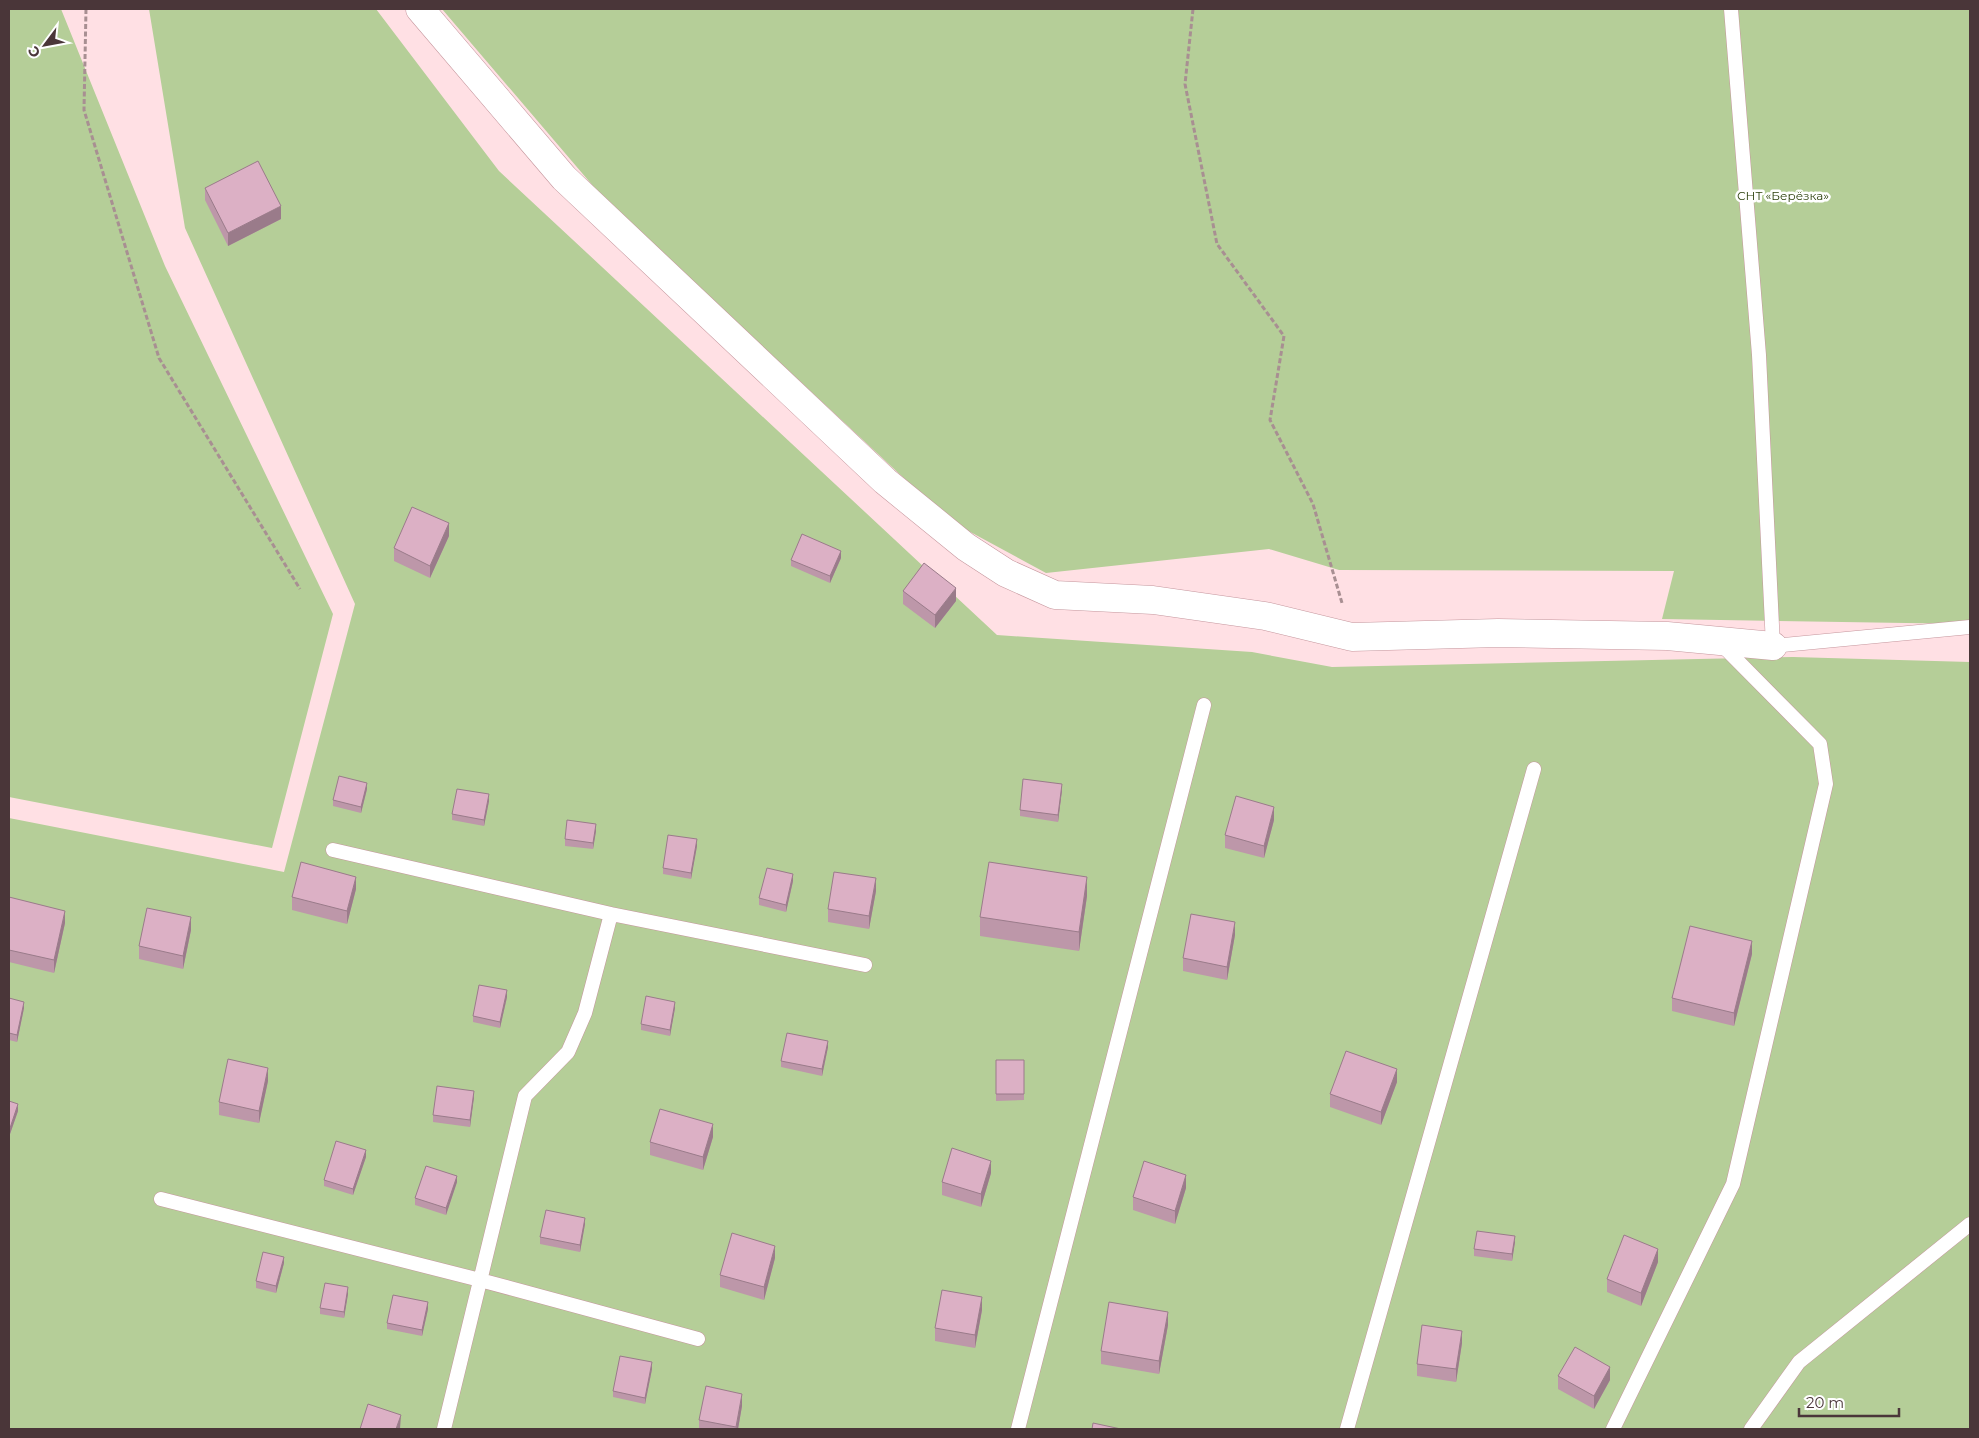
<svg xmlns="http://www.w3.org/2000/svg" width="1979" height="1438" viewBox="0 0 1979 1438" font-family="Montserrat,sans-serif">
	<rect width="100%" height="100%" fill="#ffe0e4"/>
	<!-- green -->
	<path fill="#b5ce98" d="M9 9H61L165 266 333 614 272 848 9 797Z
		M149 9H376L499 171 997 635 1252 652 1332 667 1793 657 1970 662V1429H9V818L284 872 355 604 185 228Z
		M442 9H1970V624L1662 619 1674 571 1339 570 1269 549 1046 573 950 521 605 200Z"/>
	<g fill="none" stroke-linecap="round" stroke-linejoin="round">
		<!-- lane casing -->
		<g stroke="#c5969d" stroke-width="15">
			<path id="lane" d="M1731 9 1759 355 1773 646 1970 627
				M333 850 611 914 585 1013 568 1052 525 1096 444 1429
				M611 914 865 965
				M161 1199 480 1280 698 1339
				M1018 1429 1204 705
				M1347 1429 1534 769
				M1613 1429 1733 1184 1826 784 1820 744 1720 643
				M1751 1429 1799 1362 1970 1224"/>
		</g>
		<!-- street casing -->
		<g stroke="#c5969d" stroke-width="29">
			<path id="street" d="M420 9 564 178 885 481 966 547 1006 573 1055 595 1153 600 1265 616 1352 637 1498 633 1667 636 1773 646"/>
		</g>
		<!-- path -->
		<path stroke="#a88f92" stroke-width="3" stroke-dasharray="5 2.5" stroke-linecap="butt" d="M86 9 84 110 159 358 300 589
			M1193 9 1185 84 1217 244 1284 336 1270 420 1313 504 1342 603"/>
		<!-- lane -->
		<use href="#lane" stroke="#fff" stroke-width="14"/>
		<!-- street -->
		<use href="#street" stroke="#fff" stroke-width="28"/>
	</g>
	<!-- wall -->
	<path fill="#bd97a9" d="M205 188 281 219 228 246 205 200Z
		M449 536 430 578 394 561V548Z
		M841 558 830 583 791 566V560Z
		M903 591 956 601 935 628 903 604Z
		M367 789 361 813 333 806V800Z
		M1062 790 1058 822 1020 816V810Z
		M489 801 484 826 452 820V814Z
		M1274 820 1264 858 1225 848V835Z
		M596 831 593 849 565 846V839Z
		M697 846 691 879 663 874V868Z
		M793 881 786 912 759 905V898Z
		M356 889 347 924 292 910V897Z
		M876 891 869 929 828 922V909Z
		M1087 896 1079 951 980 936V917Z
		M9 897 65 923 54 973 9 962Z
		M191 930 183 969 139 959V946Z
		M1235 935 1227 980 1183 971V958Z
		M1752 954 1734 1026 1672 1011V998Z
		M507 997 500 1028 473 1022V1016Z
		M9 998 24 1008 17 1042 9 1040Z
		M675 1008 670 1036 641 1030V1024Z
		M828 1047 822 1076 781 1067V1061Z
		M996 1060H1024V1100L996 1101Z
		M268 1081 259 1123 219 1115V1102Z
		M1397 1082 1381 1125 1330 1107V1094Z
		M474 1097 470 1127 433 1122V1115Z
		M9 1101 18 1111 10 1134H9Z
		M713 1137 703 1170 650 1155V1142Z
		M366 1157 353 1195 324 1186V1180Z
		M991 1173 981 1207 942 1195V1182Z
		M457 1182 446 1215 415 1205V1198Z
		M1186 1188 1175 1224 1133 1210V1197Z
		M585 1224 580 1252 540 1244V1237Z
		M1515 1242 1512 1261 1474 1256V1249Z
		M775 1258 764 1300 720 1287V1275Z
		M1658 1262 1641 1306 1607 1292V1279Z
		M284 1263 276 1293 256 1288V1281Z
		M348 1294 344 1318 320 1314V1308Z
		M428 1309 422 1336 387 1329V1323Z
		M982 1310 975 1348 935 1341V1328Z
		M1168 1325 1159 1374 1101 1364V1351Z
		M1462 1343 1456 1382 1417 1376V1364Z
		M652 1369 645 1404 613 1397V1391Z
		M1558 1376 1610 1380 1594 1409 1558 1389Z
		M742 1406 738 1429H699V1420Z"/>
	<!-- shaded-wall -->
	<path fill="#9a7b8a" d="M281 206V219L228 246V233Z
		M449 523V536L430 578V566Z
		M841 551V558L830 583V576Z
		M956 588V601L935 628V615Z
		M367 783V789L361 813V807Z
		M1062 784V790L1058 822V815Z
		M489 794V801L484 826V820Z
		M1274 807V820L1264 858V846Z
		M596 824V831L593 849V843Z
		M697 839V846L691 879V873Z
		M793 874V881L786 912V905Z
		M356 877V889L347 924V911Z
		M1087 877V896L1079 951V932Z
		M876 878V891L869 929V916Z
		M65 911V923L54 973V960Z
		M191 917V930L183 969V956Z
		M1235 922V935L1227 980V967Z
		M1752 941V954L1734 1026V1013Z
		M507 990V997L500 1028V1022Z
		M24 1002V1008L17 1042V1035Z
		M675 1002V1008L670 1036V1030Z
		M828 1041V1047L822 1076V1069Z
		M268 1068V1081L259 1123V1111Z
		M1397 1069V1082L1381 1125V1112Z
		M474 1091V1097L470 1127V1120Z
		M18 1104V1111L10 1134V1128Z
		M713 1124V1137L703 1170V1157Z
		M366 1150V1157L353 1195V1189Z
		M991 1161V1173L981 1207V1194Z
		M1186 1175V1188L1175 1224V1211Z
		M457 1176V1182L446 1215V1208Z
		M585 1218V1224L580 1252V1245Z
		M1515 1236V1242L1512 1261V1254Z
		M775 1246V1258L764 1300V1287Z
		M1658 1249V1262L1641 1306V1293Z
		M284 1257V1263L276 1293V1286Z
		M348 1287V1294L344 1318V1312Z
		M982 1297V1310L975 1348V1335Z
		M428 1302V1309L422 1336V1330Z
		M1168 1312V1325L1159 1374V1361Z
		M1462 1331V1343L1456 1382V1369Z
		M652 1362V1369L645 1404V1398Z
		M1610 1367V1380L1594 1409V1396Z
		M742 1394V1406L738 1429H736Z
		M401 1415 400 1429H396Z"/>
	<!-- building -->
	<path fill="#dcb0c5" stroke="#9a7b8a" d="M258 161 281 206 228 233 205 188Z
		M412 507 449 523 430 566 394 548Z
		M802 534 841 551 830 576 791 560Z
		M924 563 956 588 935 615 903 591Z
		M339 776 367 783 361 807 333 800Z
		M1023 779 1062 784 1058 815 1020 810Z
		M457 789 489 794 484 820 452 814Z
		M1236 796 1274 807 1264 846 1225 835Z
		M567 820 596 824 593 843 565 839Z
		M668 835 697 839 691 873 663 868Z
		M301 862 356 877 347 911 292 897Z
		M989 862 1087 877 1079 932 980 917Z
		M767 868 793 874 786 905 759 898Z
		M834 872 876 878 869 916 828 909Z
		M9 897 65 911 54 960 9 950Z
		M147 908 191 917 183 956 139 946Z
		M1191 914 1235 922 1227 967 1183 958Z
		M1690 926 1752 941 1734 1013 1672 998Z
		M479 985 507 990 500 1022 473 1016Z
		M646 996 675 1002 670 1030 641 1024Z
		M9 998 24 1002 17 1035 9 1033Z
		M787 1033 828 1041 822 1069 781 1061Z
		M1346 1051 1397 1069 1381 1112 1330 1094Z
		M228 1059 268 1068 259 1111 219 1102Z
		M996 1060H1024V1094H996Z
		M437 1086 474 1091 470 1120 433 1115Z
		M9 1101 18 1104 10 1128 9 1127Z
		M660 1109 713 1124 703 1157 650 1142Z
		M336 1141 366 1150 353 1189 324 1180Z
		M952 1148 991 1161 981 1194 942 1182Z
		M1144 1161 1186 1175 1175 1211 1133 1197Z
		M426 1166 457 1176 446 1208 415 1198Z
		M546 1210 585 1218 580 1245 540 1237Z
		M1477 1231 1515 1236 1512 1254 1474 1249Z
		M732 1233 775 1246 764 1287 720 1275Z
		M1624 1235 1658 1249 1641 1293 1607 1279Z
		M263 1252 284 1257 276 1286 256 1281Z
		M325 1283 348 1287 344 1312 320 1308Z
		M942 1290 982 1297 975 1335 935 1328Z
		M393 1295 428 1302 422 1330 387 1323Z
		M1109 1302 1168 1312 1159 1361 1101 1351Z
		M1422 1325 1462 1331 1456 1369 1417 1364Z
		M1575 1347 1610 1367 1594 1396 1558 1376Z
		M620 1356 652 1362 645 1398 613 1391Z
		M706 1386 742 1394 736 1427 699 1420Z
		M368 1404 401 1415 396 1429H360Z
		M1093 1423 1121 1429H1092Z"/>
	<g text-anchor="middle" stroke-width="5" stroke-linejoin="round" paint-order="stroke">
		<!-- park labels -->
		<g font-size="12" fill="#2b3f0b" stroke="#fff">
			<text x="1783" y="200">СНТ «Берёзка»</text>
		</g>
	</g>
	<!-- border -->
	<rect width="1979" height="1438" fill="none" stroke="#4a3639" stroke-width="20"/>
	<!-- north arrow -->
	<g transform="translate(45 45) rotate(238)" stroke="#ffffff" stroke-width="4" paint-order="stroke">
	<path d="M0-4L9 19L0 12L-9 19Z" fill="#4a3639"/>
	<text y="-8" font-size="14" font-weight="bold" text-anchor="middle" fill="#4a3639">С</text>
	</g>
	<!-- scale -->
	<path d="M1799 1408v8h100v-8" fill="none" stroke="#4a3639" stroke-width="2.5"/>
	<text x="1806" y="1408" font-size="15" fill="#4a3639" stroke="#ffffff" stroke-width="4" paint-order="stroke">20 m</text>
</svg>
